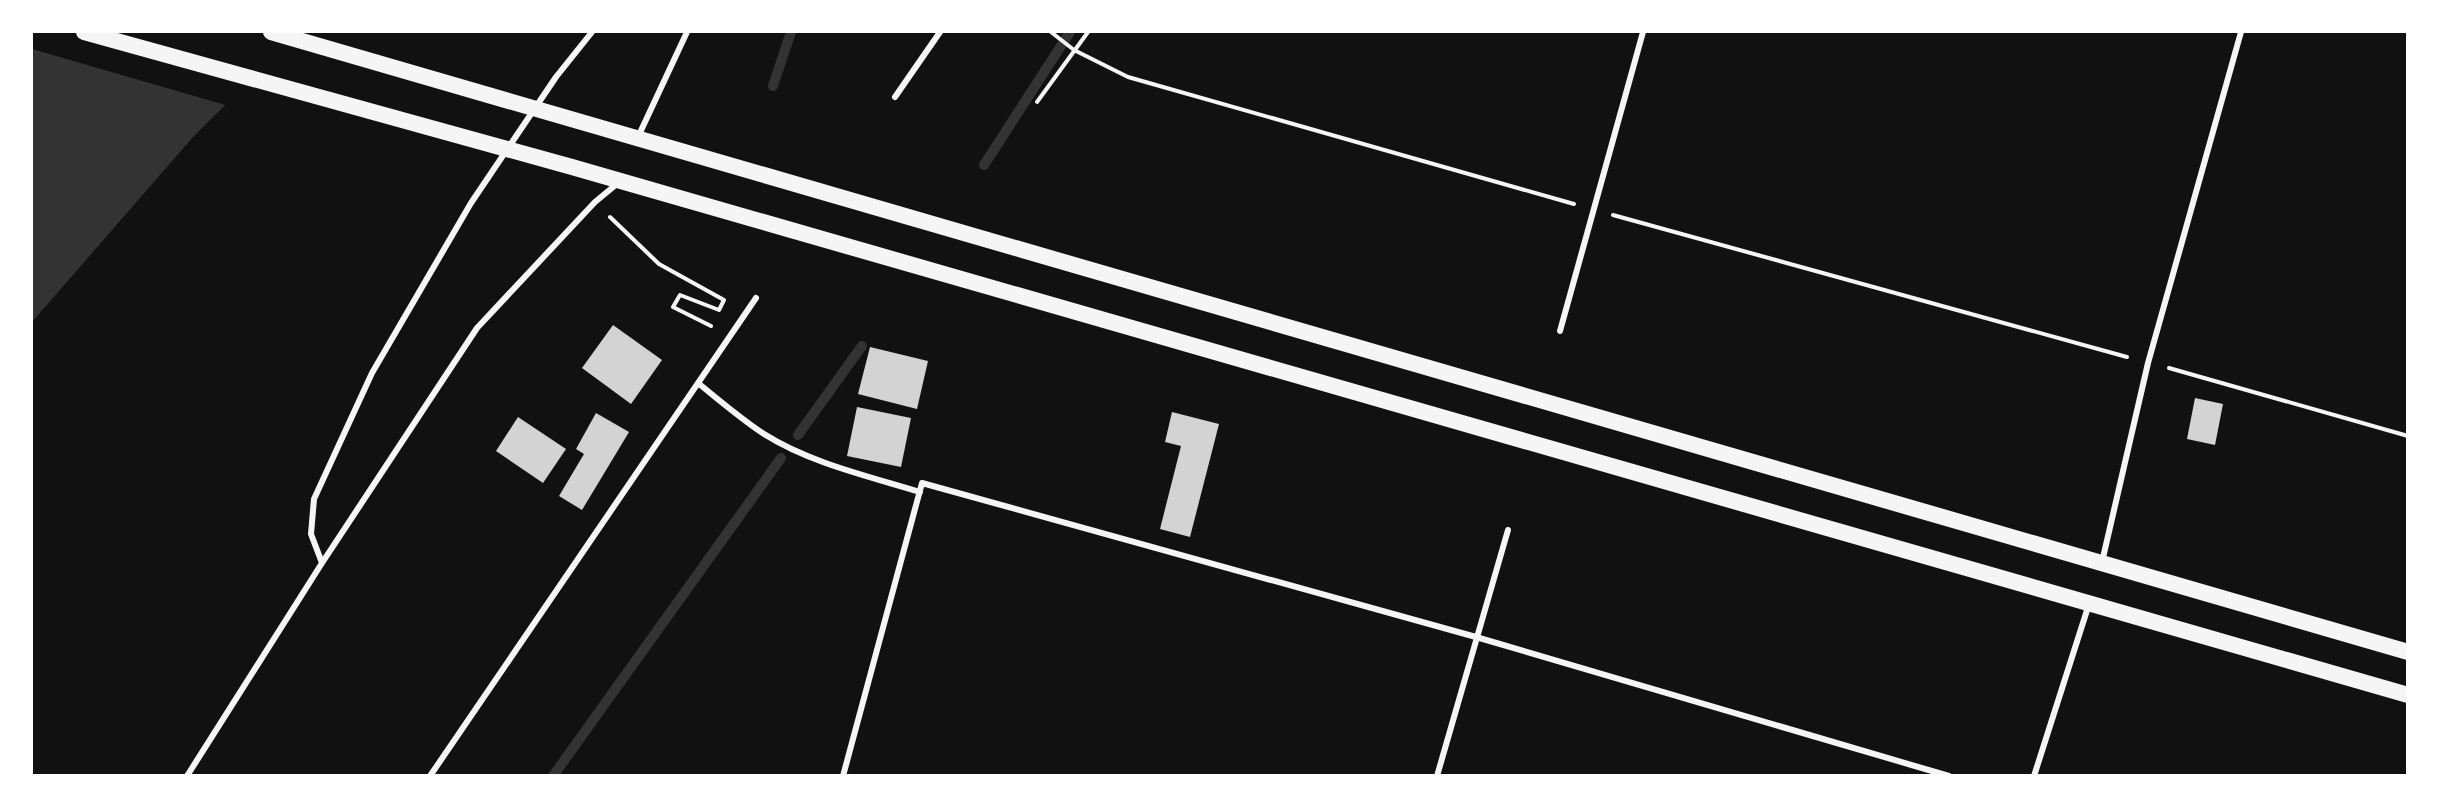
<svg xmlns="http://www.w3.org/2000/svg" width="2439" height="807" viewBox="0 0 2439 807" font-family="'Nunito Sans',sans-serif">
	<rect width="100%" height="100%" fill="#111"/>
	<!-- water -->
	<path fill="#333" d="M32 32H299L193 137 32 322Z"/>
	<!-- pier -->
	<path fill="#111" d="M32 32H302L229 106 32 49Z"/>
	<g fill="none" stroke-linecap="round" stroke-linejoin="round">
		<!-- stream -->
		<path stroke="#333" stroke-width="10" d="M773 86 791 32
			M984 165 1070 32
			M798 435 862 346
			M553 776 781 458"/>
	</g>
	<!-- building -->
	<path fill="#d3d3d3" d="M613 325 662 360 631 404 582 368Z
		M870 347 928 361 917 409 858 394Z
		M2195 398 2223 404 2215 445 2187 439Z
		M857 407 911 418 901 467 847 456Z
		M1172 412 1219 424 1190 537 1160 529 1181 446 1165 442Z
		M596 413 629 432 582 510 559 496 584 454 576 449Z
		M518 417 566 449 543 483 496 451Z"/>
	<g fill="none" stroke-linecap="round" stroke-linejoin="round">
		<!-- path -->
		<path stroke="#f5f5f5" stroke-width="4" d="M1051 32 1074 50 1128 77 1574 204
			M1037 102 1088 32
			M1613 215 2127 357
			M610 217 659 264 724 300 719 310 680 295 673 307 711 326
			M2169 368 2408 436"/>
		<!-- minor -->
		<path stroke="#f5f5f5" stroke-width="6" d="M895 97 940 32
			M638 137 687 32
			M1560 331 1643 32
			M698 383C719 400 741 419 764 434 810 463 868 476 920 492
			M2102 562 2148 363 2241 32
			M322 563 311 534 314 499 372 373 471 203 556 77 592 32
			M187 776 322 563 477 328 595 202 618 183
			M430 776 756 298
			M843 776 922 483 1476 637 1949 776
			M1437 776 1508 530
			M2034 776 2089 604"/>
		<!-- trunk -->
		<path stroke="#f5f5f5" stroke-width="16" d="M84 32 572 167 2408 695
			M271 32 2408 652"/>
	</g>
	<!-- border -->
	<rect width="2439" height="807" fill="none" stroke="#ffffff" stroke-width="66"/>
</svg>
